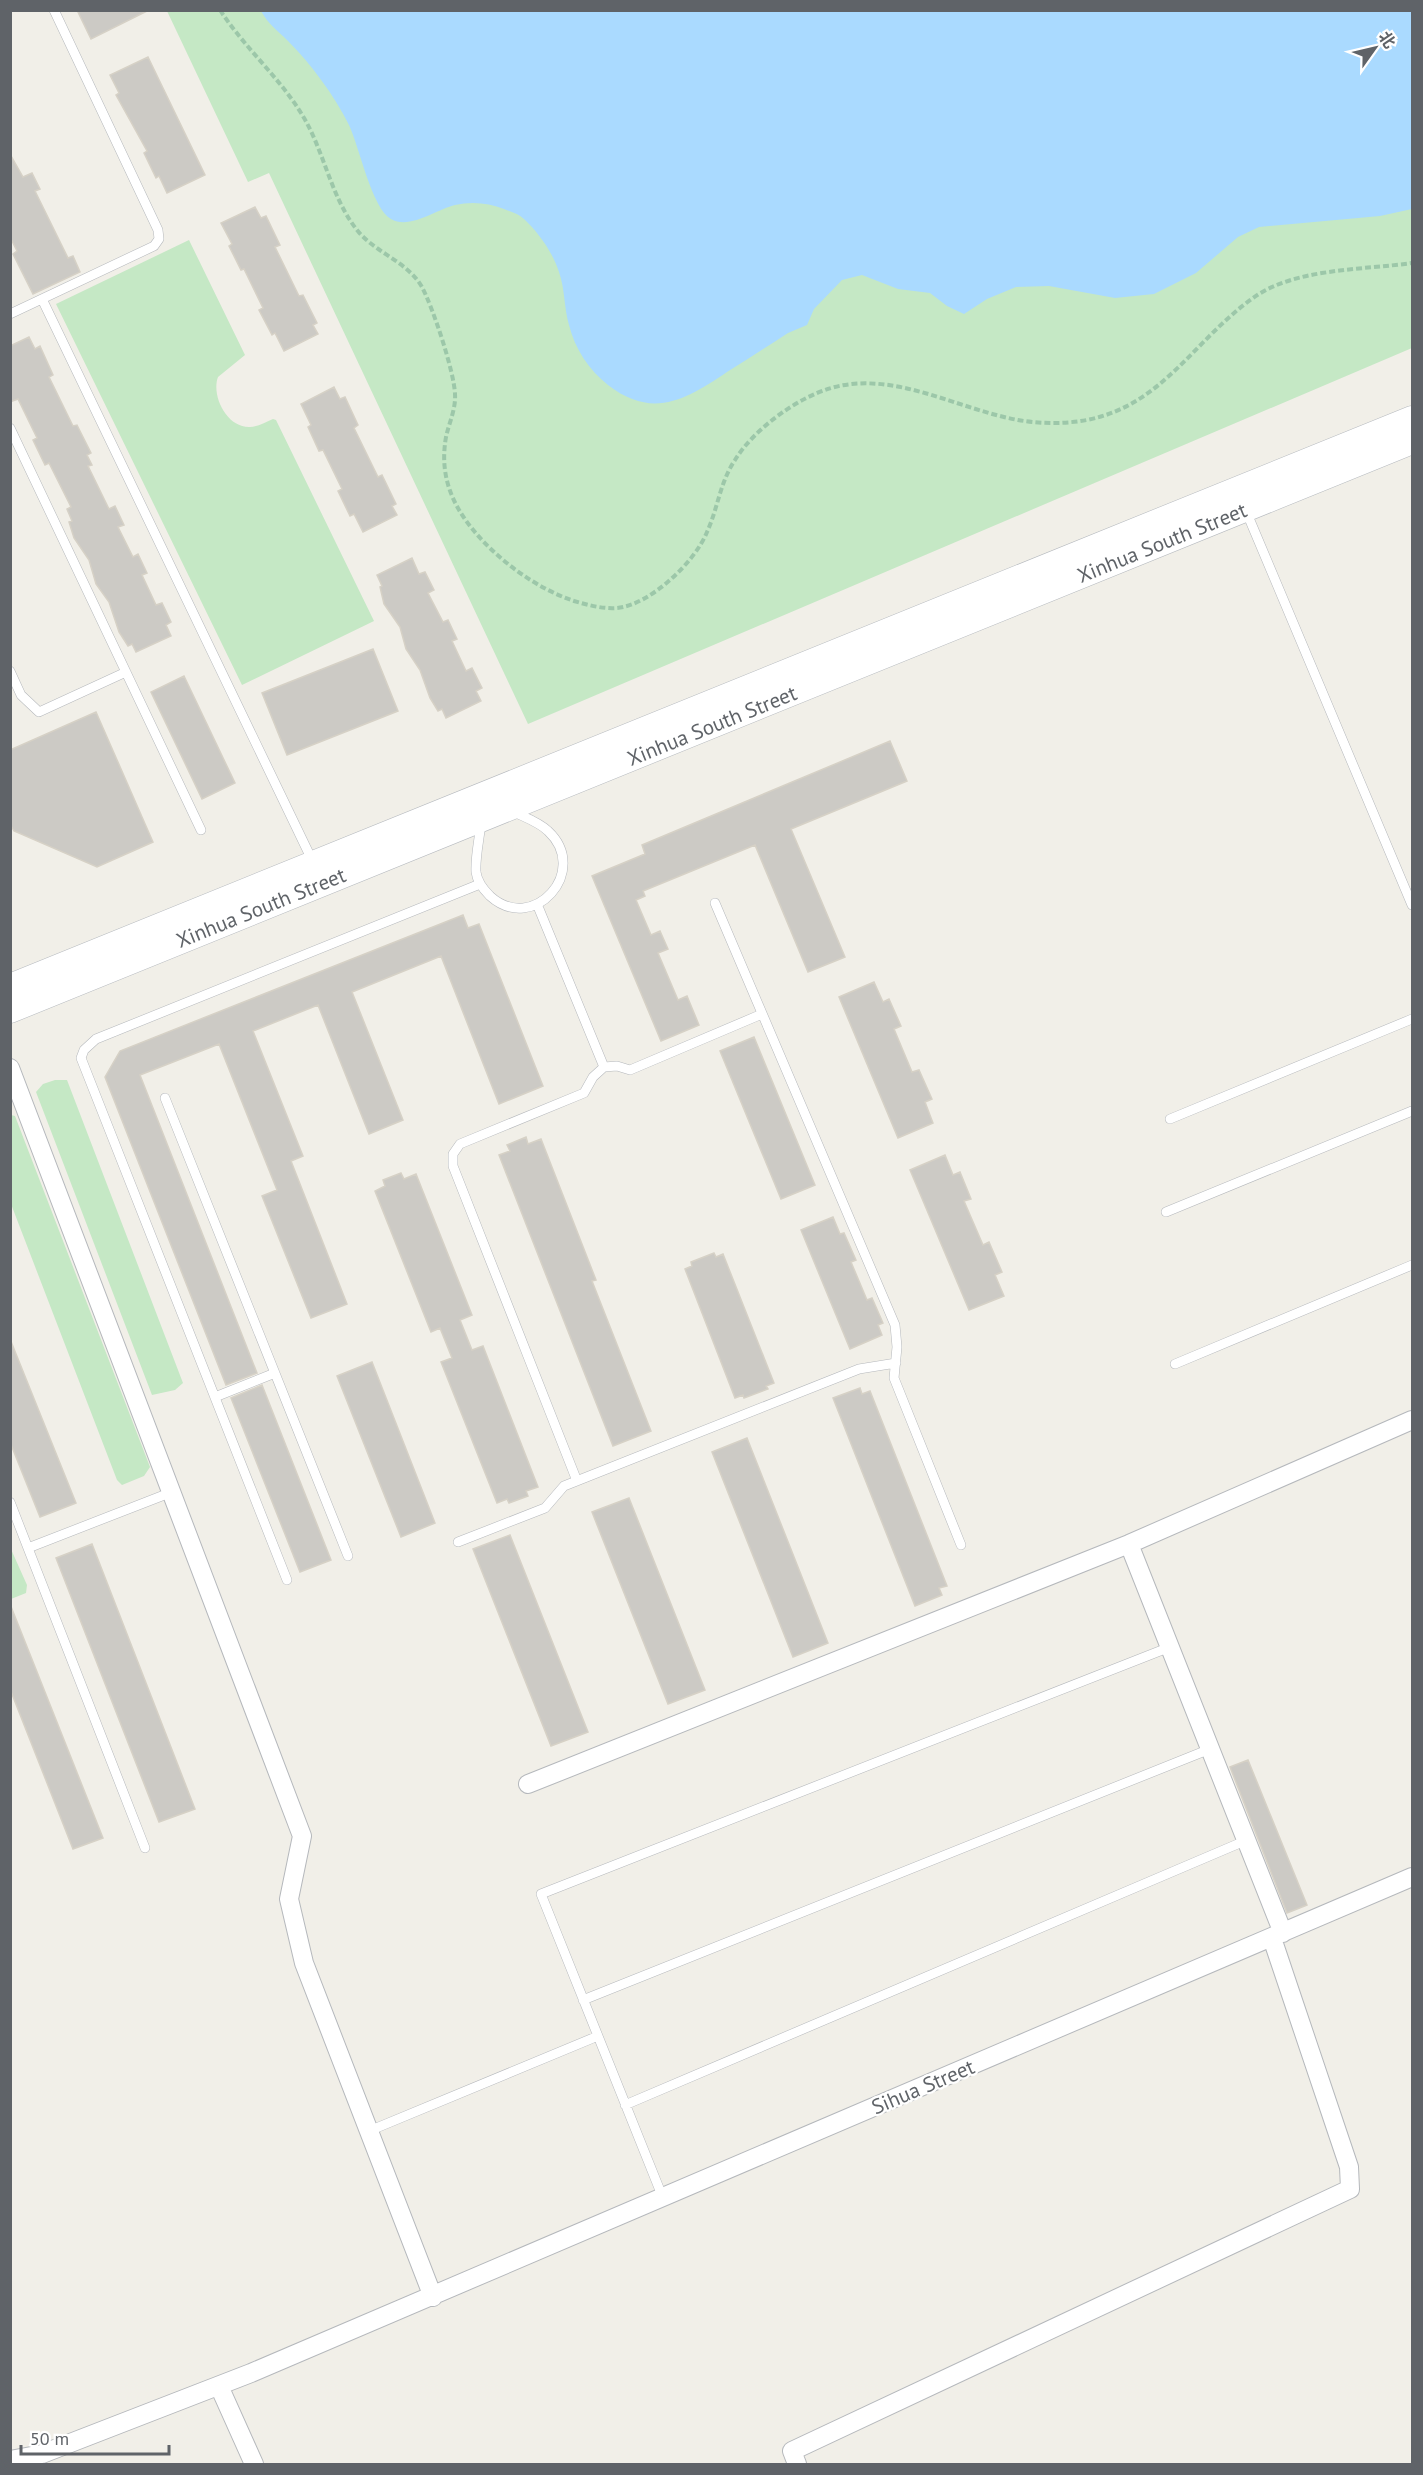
<svg xmlns="http://www.w3.org/2000/svg" width="1423" height="2475" viewBox="0 0 1423 2475" font-family="'PT Sans','Noto Sans SC',sans-serif">
	<rect width="100%" height="100%" fill="#f1efe8"/>
	<!-- green -->
	<path fill="#c5e8c5" d="M167 11H1412V348L528 724 269 173 248 182Z
		M189 240 245 355 218 377C211 396 227 428 250 427 257 427 266 422 273 419L276 420 374 621 242 685 56 304Z
		M55 1080H67L183 1383 175 1390 152 1395 36 1092 43 1084Z
		M11 1115 15 1116 150 1467 144 1476 122 1485 117 1480 11 1204Z
		M10 1547 27 1585 26 1593 11 1599Z"/>
	<!-- water -->
	<path fill="#aadaff" d="M261 11H1412V209L1380 216 1259 227 1238 237 1196 273 1154 294 1115 298 1049 286 1016 287 987 299 964 314 947 306 930 293 898 289 862 275 842 280 814 309 807 325 788 333C768 346 748 359 727 372 687 399 653 420 608 385 589 370 575 349 569 325 564 308 565 289 559 272 553 253 539 233 524 219 519 214 511 212 504 209 489 203 472 201 455 205 437 209 410 230 391 219 372 209 359 146 349 125 334 95 311 64 288 41 276 29 269 25 261 11Z"/>
	<!-- building -->
	<path fill="#cccac5" stroke="#d6d1c6" stroke-width="1.5" d="M77 10H149L91 39Z
		M148 57 205 175 167 193 159 176 156 178 144 153 147 151 116 95 119 93 110 75Z
		M10 154 23 177 32 173 40 189 35 191 68 258 73 256 80 272 33 294 13 254 17 251 10 237Z
		M255 207 261 218 266 216 280 245 275 247 299 296 303 295 317 323 313 325 318 334 284 351 275 333 272 335 259 310 263 308 244 269 241 270 229 246 232 244 221 223Z
		M29 337 35 349 40 346 53 375 49 377 73 426 77 425 91 453 87 455 92 465 88 466 109 509 115 506 124 525 118 527 133 557 138 554 147 573 142 575 156 605 162 603 171 622 166 625 171 636 136 652 132 644 128 646 119 632 109 602 96 584 89 560 74 538 69 522 72 521 67 509 71 507 49 463 45 465 33 440 37 438 18 399 10 402V346Z
		M334 387 340 399 345 397 358 425 354 428 378 477 382 475 396 504 392 506 397 515 363 532 354 514 350 516 338 491 342 489 323 450 319 451 308 427 311 425 301 404Z
		M412 558 419 574 425 572 434 590 428 593 443 622 448 620 457 639 452 641 466 671 472 668 482 688 476 691 481 701 446 718 442 709 438 711 430 698 420 670 406 649 400 627 384 604 380 587 382 586 377 575Z
		M373 649 398 711 287 755 262 693Z
		M184 676 235 783 202 799 151 692Z
		M96 712 153 842 97 867 14 831 10 824V750Z
		M890 741 907 781 791 829 845 957 808 972 755 845 643 891 645 896 636 900 651 935 660 931 668 949 658 953 678 1000 687 996 699 1025 661 1041 592 876 645 854 642 845Z
		M463 915 468 928 479 924 543 1086 499 1104 441 956 352 992 403 1120 369 1134 318 1005 253 1031 303 1156 291 1161 347 1304 311 1318 262 1196 277 1190 219 1044 140 1075 257 1373 226 1385 105 1077 120 1051Z
		M874 982 883 1002 889 999 901 1026 894 1029 912 1072 919 1070 932 1099 925 1102 933 1123 898 1138 839 997Z
		M754 1037 815 1185 781 1199 720 1051Z
		M526 1137 528 1144 541 1139 596 1280 592 1281 651 1431 613 1446 499 1155 510 1151 507 1145Z
		M945 1155 953 1175 960 1172 971 1199 964 1201 983 1245 989 1242 1002 1272 995 1275 1004 1296 969 1310 910 1170Z
		M401 1173 404 1179 416 1174 472 1315 460 1320 472 1350 483 1346 538 1487 526 1491 528 1496 509 1503 507 1499 497 1503 441 1362 452 1358 440 1328 431 1332 375 1191 385 1186 383 1180Z
		M833 1217 840 1234 844 1233 856 1260 851 1262 867 1300 872 1298 883 1323 878 1325 882 1335 850 1349 801 1230Z
		M714 1253 716 1257 723 1254 774 1383 766 1386 768 1389 744 1398 743 1395 735 1398 685 1269 692 1266 691 1262Z
		M10 1339 76 1503 40 1517 10 1442Z
		M372 1362 435 1523 401 1537 337 1376Z
		M262 1385 331 1560 300 1572 231 1398Z
		M860 1388 862 1394 870 1391 947 1586 939 1588 942 1595 915 1606 833 1398Z
		M747 1438 828 1643 793 1657 712 1452Z
		M629 1498 705 1690 668 1704 592 1512Z
		M510 1535 588 1732 551 1746 473 1549Z
		M92 1544 195 1809 159 1822 56 1558Z
		M10 1604 103 1838 73 1849 10 1689Z
		M1248 1760 1307 1905 1287 1913 1230 1767Z"/>
	<g fill="none" stroke-linecap="round" stroke-linejoin="round">
		<!-- lane casing -->
		<g stroke="#b5b8bc" stroke-width="10">
			<path id="lane" d="M42 299 313 862
				M10 314 154 246 159 239 158 230 54 10
				M10 428 201 830
				M1246 511 1412 905
				M10 671 21 695 39 712 126 672
				M481 821C480 837 475 856 476 872 477 881 484 890 490 896 533 935 591 871 548 831 539 822 524 817 512 811
				M715 903 895 1325 897 1347 894 1378 961 1545
				M537 904 604 1067
				M165 1098 348 1556
				M1170 1119 1412 1019
				M1166 1212 1412 1111
				M1175 1364 1412 1265
				M215 1397 275 1373
				M577 1481 453 1166V1154L460 1144 584 1093 593 1077 604 1067 617 1066 630 1070 762 1014
				M10 1502 145 1848
				M458 1542 545 1508 564 1486 859 1369 896 1363
				M28 1548 172 1492
				M287 1580 81 1058 84 1050 96 1039 480 884
				M583 2000 1210 1749
				M625 2105 1247 1840
				M369 2131 598 2036
				M663 2198 541 1894 1170 1647"/>
		</g>
		<!-- street casing -->
		<g stroke="#b5b8bc" stroke-width="20">
			<path id="street" d="M10 1068 302 1836 289 1899 304 1963 433 2297
				M1129 1544 1283 1933
				M528 1784 1129 1544 1412 1420
				M219 2386 254 2464
				M10 2460 42 2454 251 2373 1412 1877
				M797 2464 792 2451 1350 2189 1349 2167 1272 1938"/>
		</g>
		<!-- secondary casing -->
		<g stroke="#b6babf" stroke-width="27">
			<path id="secondary" d="M10 987 1412 419
				M10 1010 1412 441"/>
		</g>
		<!-- path -->
		<path stroke="#9cc7a9" stroke-width="4" stroke-dasharray="6 3" stroke-linecap="butt" d="M220 10C244 47 278 76 301 113 324 149 330 196 357 230 375 253 407 261 422 287 433 308 454 371 455 394 456 409 449 423 446 437 440 471 449 499 470 526 495 558 535 588 574 601 588 605 602 609 617 608 650 605 695 562 707 532 718 508 720 482 735 460 754 429 797 398 831 388 894 370 957 409 1018 420 1040 424 1065 424 1087 420 1163 405 1194 340 1253 298 1294 268 1363 270 1412 263"/>
		<!-- lane -->
		<use href="#lane" stroke="#fff" stroke-width="9"/>
		<!-- street -->
		<use href="#street" stroke="#fff" stroke-width="18"/>
		<!-- secondary -->
		<use href="#secondary" stroke="#fff" stroke-width="26"/>
	</g>
	<g text-anchor="middle" stroke-width="4.5" stroke-linejoin="round" paint-order="stroke">
		<!-- street labels -->
		<g font-size="21" fill="#5f6368" stroke="#fff">
			<text transform="translate(1162 543) rotate(-22)" y="7">Xinhua South Street</text>
			<text transform="translate(712 726) rotate(-22)" y="7">Xinhua South Street</text>
			<text transform="translate(261 908) rotate(-22)" y="7">Xinhua South Street</text>
			<text transform="translate(923 2087) rotate(-23)" y="7">Sihua Street</text>
		</g>
	</g>
	<!-- border -->
	<rect width="1423" height="2475" fill="none" stroke="#5f6368" stroke-width="24"/>
	<!-- north arrow -->
	<g transform="translate(1375 48) rotate(56)" stroke="#ffffff" stroke-width="4.5" paint-order="stroke">
	<path d="M0-4.5L10 22L0 15L-10 22Z" fill="#5f6368"/>
	<text y="-9" font-size="16" font-weight="bold" text-anchor="middle" fill="#5f6368">北</text>
	</g>
	<!-- scale -->
	<path d="M21 2445v9h148v-9" fill="none" stroke="#5f6368" stroke-width="3"/>
	<text x="30" y="2445" font-size="18" fill="#5f6368" stroke="#ffffff" stroke-width="4.5" paint-order="stroke">50 m</text>
</svg>
